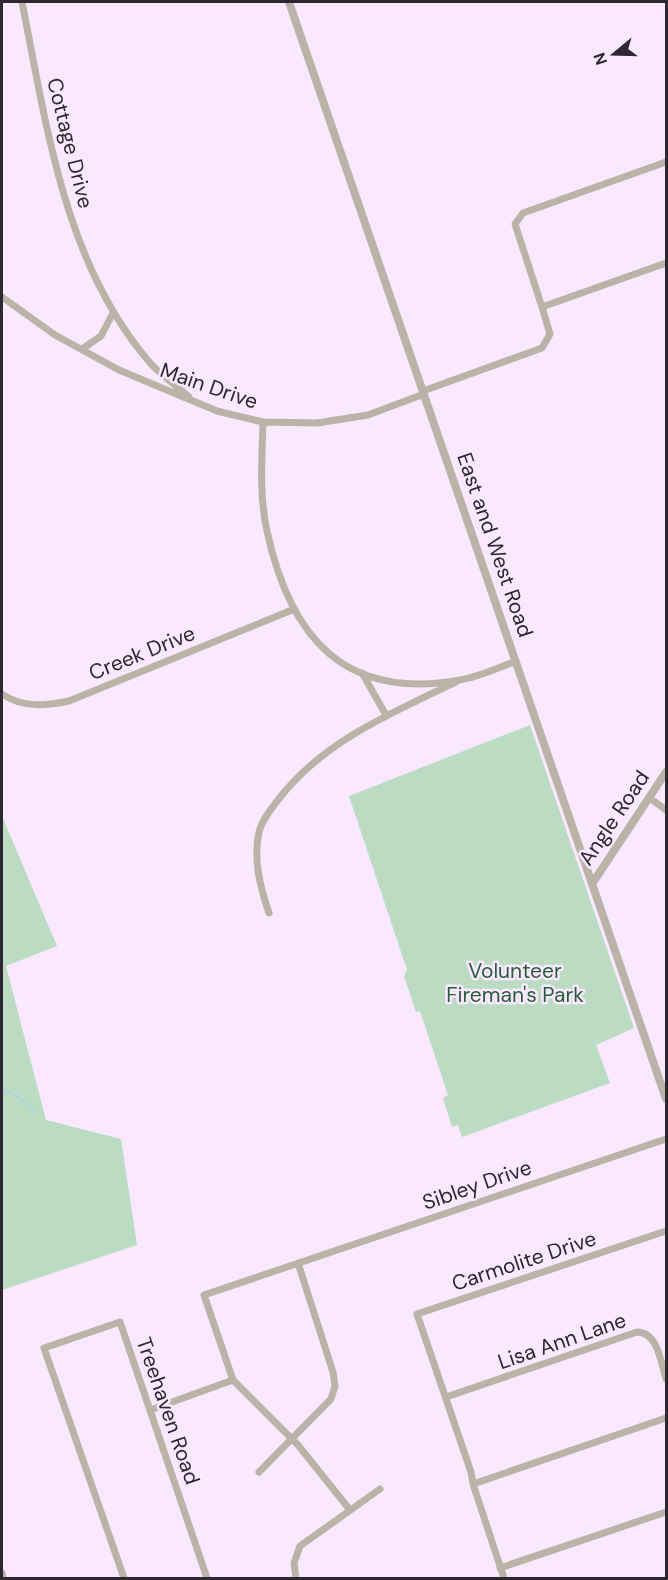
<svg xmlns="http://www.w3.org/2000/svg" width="668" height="1580" viewBox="0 0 668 1580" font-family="'DM Sans',sans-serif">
	<rect width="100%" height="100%" fill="#fae9fe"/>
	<!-- green -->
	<path fill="#bbdbc3" d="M530 725 634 1028 596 1045 610 1083 462 1137 458 1125 452 1127 443 1098 448 1095 420 1011 416 1012 404 976 407 970 349 796Z
		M2 816 57 946 6 966 46 1120 121 1139 137 1245 2 1290Z"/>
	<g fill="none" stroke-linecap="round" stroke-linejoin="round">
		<!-- stream -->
		<path stroke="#aad2e4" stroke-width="1.5" d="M2 1090 13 1093 36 1112"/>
		<!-- minor -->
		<path stroke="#b9b4a7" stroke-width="7" d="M22 2C47 127 64 264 151 364 162 376 177 386 189 397
			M666 162 523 213 515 224 542 307 666 263
			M2 297 55 335 119 370 217 411 263 422 317 423 368 415 424 394
			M82 349 101 336 113 313
			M423 391 542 348 550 334 542 307
			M263 422C262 458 259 496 267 531 290 637 344 701 460 680 479 677 498 668 516 661
			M362 673 386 715
			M2 694C22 708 46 706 69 701L292 610
			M651 799 666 810
			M269 913C260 887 253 859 259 832 262 820 271 809 278 800 322 742 391 713 456 682
			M446 1397 637 1332C658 1332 661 1363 666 1379
			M150 1410 233 1380
			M259 1472 331 1399 335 1386 333 1372 298 1263
			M473 1484 666 1418
			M350 1510 298 1445 233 1380 204 1295 666 1139
			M500 1568 666 1512
			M2 1573 3 1578
			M124 1578 44 1348 120 1322 207 1578
			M296 1578 294 1563 300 1546 380 1489
			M504 1578 473 1484 471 1472 417 1314 666 1231"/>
		<!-- tertiary -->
		<path stroke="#b9b4a7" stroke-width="8" d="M289 2 666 1099
			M592 884 666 772"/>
	</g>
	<g text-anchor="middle" stroke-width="5" stroke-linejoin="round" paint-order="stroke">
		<!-- street labels -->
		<g font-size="21" fill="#2e2630" stroke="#fae9fe">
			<text transform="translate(70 143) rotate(76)" y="7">Cottage Drive</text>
			<text transform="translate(209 386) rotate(19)" y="7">Main Drive</text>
			<text transform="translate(495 545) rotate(71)" y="7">East and West Road</text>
			<text transform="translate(142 653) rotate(-22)" y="7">Creek Drive</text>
			<text transform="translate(614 818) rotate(-56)" y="7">Angle Road</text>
			<text transform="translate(477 1185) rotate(-19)" y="7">Sibley Drive</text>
			<text transform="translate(524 1261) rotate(-18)" y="7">Carmolite Drive</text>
			<text transform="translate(562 1341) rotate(-19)" y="7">Lisa Ann Lane</text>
			<text transform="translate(168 1411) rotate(71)" y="7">Treehaven Road</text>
		</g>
		<!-- park labels -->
		<g font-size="21" fill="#285d3b" stroke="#fae9fe">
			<text x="515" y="978">Volunteer<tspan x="515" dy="24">Fireman's Park</tspan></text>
		</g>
	</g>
	<!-- border -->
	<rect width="668" height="1580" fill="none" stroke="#2e2630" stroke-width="6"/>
	<!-- north arrow -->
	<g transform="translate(614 54) rotate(251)" stroke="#fae9fe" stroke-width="4.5" paint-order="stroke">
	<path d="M0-4.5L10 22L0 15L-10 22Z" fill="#2e2630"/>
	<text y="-9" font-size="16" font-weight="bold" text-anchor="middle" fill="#2e2630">N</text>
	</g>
</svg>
